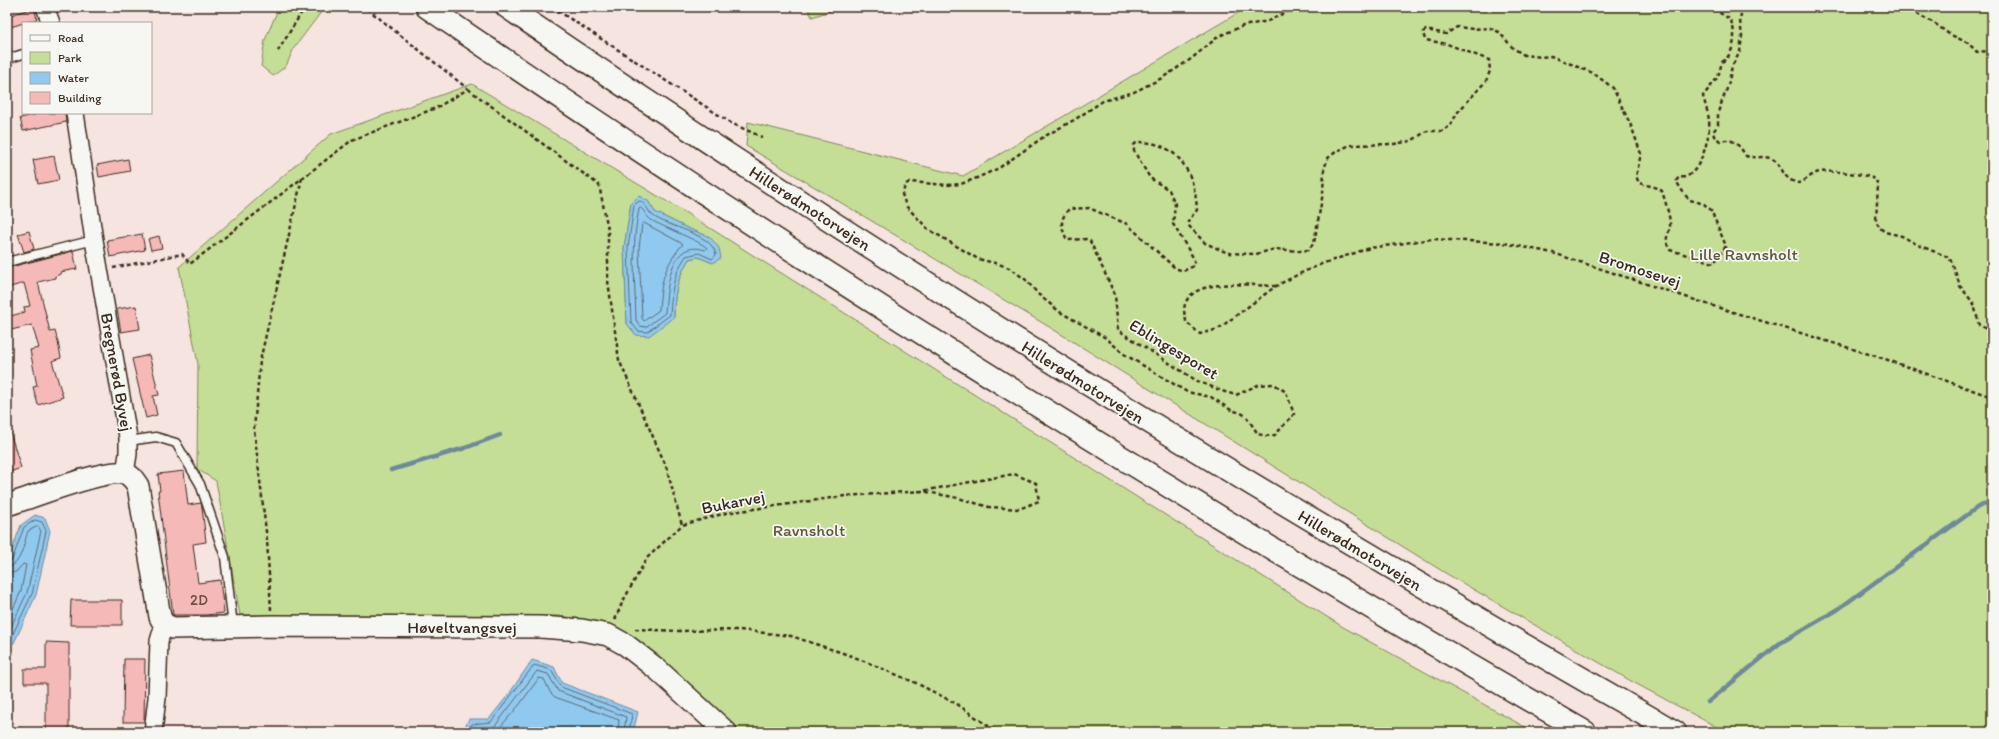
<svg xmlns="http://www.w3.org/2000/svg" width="1999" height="739" viewBox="0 0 1999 739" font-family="Itim,sans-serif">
	<rect width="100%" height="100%" fill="#f6e4e0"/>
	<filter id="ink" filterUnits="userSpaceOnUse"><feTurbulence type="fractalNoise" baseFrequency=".025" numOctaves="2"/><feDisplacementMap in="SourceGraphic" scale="8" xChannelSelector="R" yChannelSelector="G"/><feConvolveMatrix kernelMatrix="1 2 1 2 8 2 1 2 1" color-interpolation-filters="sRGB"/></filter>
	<g filter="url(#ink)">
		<!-- green -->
		<path fill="#c5de95" stroke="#80845a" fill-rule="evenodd" d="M279 7H325L294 48 286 66 273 76 261 66 265 40Z
			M807 7H842L812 17Z
			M1248 7H1992V732H1726L1631 681 1447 574 1051 328 746 146 748 122 963 176Z
			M472 84 686 213 1343 627 1534 732H734L611 625 561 616 240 615 216 481 197 469 198 364 179 267 331 134ZM648 201 655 212 687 228 710 237 713 263 698 257 689 259C677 278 674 295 674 317L627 324 624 248 631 203Z"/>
		<!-- water -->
		<path fill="#90c9ef" stroke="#6e899b" d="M639 196 648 201 655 212 687 228 710 237 719 248 721 258 713 263 698 257 689 259C677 278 674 295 674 317L649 336 636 335 627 324 624 248 631 203Z
			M35 515 45 518 50 531 36 595 14 643 7 645V563L21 525Z
			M532 660 554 667 562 683 638 712 633 732H462L469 719H489L509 694Z"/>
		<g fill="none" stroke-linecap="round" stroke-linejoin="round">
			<!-- shore -->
			<path stroke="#5d6a72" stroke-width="1" d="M640 201C647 205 647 210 652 215 668 228 713 233 716 255L712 259 699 253 686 256C672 277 672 291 670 315L647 332 638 331 631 322 628 248 634 205Z
				M641 208C645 211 646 217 651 220 661 226 704 243 707 248L705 250C669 238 667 290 665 313L646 327 640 326 636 320C635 282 631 246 639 209Z
				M644 223 683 244C664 266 661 281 659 310L644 321 642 318 639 248 642 224Z
				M7 562 12 560 24 527 35 520 42 522 46 531 32 594 11 638 7 640
				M7 567C21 567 24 542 28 531L38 526 41 531 27 593 7 635
				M7 573 16 572 23 564 26 565 21 591 7 623
				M467 732 472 724 491 722 534 665 551 670 561 687 632 714 629 732
				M473 732 475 729 489 728 495 726 537 671 548 674 558 691 626 717 624 732
				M496 732 520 704 539 678 544 679 550 692 555 697 619 720 618 732"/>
			<!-- stream -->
			<path stroke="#6e899b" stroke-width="4.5" d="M391 470 465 448 500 435
				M1708 702 1780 643 1837 610 1978 507 1992 501"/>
		</g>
		<!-- building -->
		<path fill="#f5b9b7" stroke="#3b2a1e" d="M34 8 37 19 7 28V16Z
			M43 113H65L66 122 23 131 20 118Z
			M54 156 59 180 38 184 33 160Z
			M128 159 130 171 99 177 97 165Z
			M29 231 34 249 24 252 18 234Z
			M142 234 145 250 110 257 107 240Z
			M159 236 162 248 151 250 148 239Z
			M73 251 77 269 60 272 61 274 55 276V278L38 282 50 332 55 331 58 342 61 358 52 361 63 397 38 405 33 387 37 386 30 350 39 348 32 325 7 331V317L25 312 24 307 30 306 24 283 7 288V268Z
			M136 306 140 329 121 332 117 309Z
			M149 355 159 395 153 396 157 415 146 418 132 359Z
			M7 432H10L21 468 7 473Z
			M184 471 188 505 201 503 202 507 206 542 193 544 198 583 220 580 224 613 206 615H173L158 491H160L158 474Z
			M71 600H122V625H70Z
			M46 642 69 643V732H46V683H24V669H46Z
			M124 659H145L144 722H123Z"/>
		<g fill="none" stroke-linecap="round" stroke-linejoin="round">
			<!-- service casing -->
			<g stroke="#3b2a1e" stroke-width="11">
				<path id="service" d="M7 59 23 54
					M7 262 94 240
					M128 441 156 437 176 443 200 484 225 557 233 626"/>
			</g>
			<!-- minor casing -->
			<g stroke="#3b2a1e" stroke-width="20">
				<path id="minor" d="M45 7 51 23
					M75 113 94 240 128 437V454L125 473
					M153 732 157 698 159 641 164 624"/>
			</g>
			<!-- tertiary casing -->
			<g stroke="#3b2a1e" stroke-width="24">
				<path id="tertiary" d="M7 505C31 498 103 469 124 473 131 475 134 480 138 486L160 617 164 624 173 628 272 626 540 627 582 630 608 635 626 645 658 670 726 732"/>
			</g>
			<!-- motorway casing -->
			<g stroke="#3b2a1e" stroke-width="25">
				<path id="motorway" d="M427 7C803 265 1190 506 1585 732
					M507 7C886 265 1276 505 1675 732"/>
			</g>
			<!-- path -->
			<path stroke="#3b2a1e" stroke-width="2.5" stroke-dasharray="4 3" stroke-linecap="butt" d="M552 7 731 123 762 137
				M1296 7 1268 21 1243 26 1219 36 1191 59 1162 78 1134 92 1103 101 1074 120 1045 136 999 168 977 178 961 184 947 185 910 182 906 184 902 194 906 206 928 229 978 259 999 264 1009 268 1025 279 1039 295 1060 312 1106 338 1124 354 1187 392 1211 397 1231 410 1241 413 1246 416 1258 434 1266 436 1275 435 1294 414 1286 392 1274 384 1258 385 1236 395 1225 392 1197 381 1118 330 1115 295 1090 241 1086 239 1067 240C1061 227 1059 220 1069 209L1089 208 1127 224 1175 268 1183 271 1194 266V259L1173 224 1175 204 1169 190 1150 178 1134 151V145L1137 142C1178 141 1195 173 1197 210L1188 221V225L1205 243 1228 253 1256 254 1275 249 1299 251 1308 250 1314 243 1323 193 1324 169 1328 158 1337 151 1350 145 1394 144 1411 141 1427 131H1443L1451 125 1457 113 1486 81 1490 71 1489 60 1447 44 1425 40 1423 32 1426 30 1446 34 1457 27 1473 29 1490 28 1499 32 1513 48 1524 55 1541 57 1551 56 1593 73 1613 88 1632 128 1641 154 1636 176 1639 183 1658 188 1662 191C1665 201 1669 212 1670 223 1671 234 1662 237 1670 250L1714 263 1726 246 1711 210 1704 204 1690 200 1685 195 1676 181 1679 177C1699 182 1711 135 1709 120 1708 112 1705 104 1703 96L1718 77 1722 62C1735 54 1737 32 1730 19L1713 9V7
				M1742 7 1740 21 1742 36 1740 52 1732 66 1728 86 1718 112V125L1713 132 1714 136 1720 141C1733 137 1739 145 1746 156 1755 159 1764 155 1772 159 1784 165 1780 178 1798 183 1805 182 1810 175 1816 173 1827 169 1865 174 1875 179L1878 185 1876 221 1880 228 1885 232 1902 236 1918 245 1948 257 1952 262 1960 286 1974 304 1979 325 1992 332
				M1904 7 1934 23 1949 34 1968 43 1977 52 1987 51 1992 53
				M278 51 305 7
				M468 89 599 185 608 229V281L619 360 666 466 682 525
				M113 268 182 254 190 264 352 140 436 108 468 89 365 7
				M1276 286C1254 286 1186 275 1184 310 1184 314 1186 318 1186 322L1200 334 1218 329 1276 286 1299 274 1324 263 1370 248 1432 239 1504 243 1553 253 1710 305 1885 359 1992 397
				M271 610 267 540 254 429 260 361 302 178
				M615 620 622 603 647 558 682 525 726 513 845 496 922 491 1014 474 1036 483 1039 501 1019 509 989 507 958 498 922 491
				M635 629 678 631 740 630 791 636 852 656 916 683 957 704 997 732"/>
			<!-- service -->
			<use href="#service" stroke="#f6f6f2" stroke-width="8"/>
			<!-- minor -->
			<use href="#minor" stroke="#f6f6f2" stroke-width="17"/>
			<!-- tertiary -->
			<use href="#tertiary" stroke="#f6f6f2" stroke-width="21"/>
			<!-- motorway -->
			<use href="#motorway" stroke="#f6f6f2" stroke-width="22"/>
		</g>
	</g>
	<g text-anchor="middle" stroke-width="3.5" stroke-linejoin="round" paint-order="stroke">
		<!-- number labels -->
		<g font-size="15" fill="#6a4e44">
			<text x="199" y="605">2D</text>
		</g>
		<!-- street labels -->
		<g font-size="17" fill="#3b2a1e" stroke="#f6f6f2">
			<text transform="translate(810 208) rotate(33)" y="6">Hillerødmotorvejen</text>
			<text transform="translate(1640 269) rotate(18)" y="6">Bromosevej</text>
			<text transform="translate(1174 349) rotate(31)" y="6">Eblingesporet</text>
			<text transform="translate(117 372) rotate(80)" y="6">Bregnerød Byvej</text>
			<text transform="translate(1083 382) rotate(32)" y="6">Hillerødmotorvejen</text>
			<text transform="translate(733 502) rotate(-11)" y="6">Bukarvej</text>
			<text transform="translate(1360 550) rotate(31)" y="6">Hillerødmotorvejen</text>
			<text x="462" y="633">Høveltvangsvej</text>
		</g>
		<!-- park labels -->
		<g font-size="17" fill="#5e573c" stroke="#f6f6f2">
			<text x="1744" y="260">Lille Ravnsholt</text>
			<text x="809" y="536">Ravnsholt</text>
		</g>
	</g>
	<!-- margin -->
	<rect width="1999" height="739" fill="none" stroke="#f6f6f2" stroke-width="24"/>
	<rect x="12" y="12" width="1975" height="715" fill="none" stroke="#3b2a1e" stroke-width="1.5" filter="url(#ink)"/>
	<!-- legend -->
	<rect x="22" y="22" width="130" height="92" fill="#f6f6f2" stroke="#aba49d"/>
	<rect x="30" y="35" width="20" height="6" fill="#f6f6f2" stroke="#aba49d"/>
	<text x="58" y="42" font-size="12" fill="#3b2a1e">Road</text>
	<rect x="30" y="52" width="20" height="12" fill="#c5de95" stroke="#aba49d"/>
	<text x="58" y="62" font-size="12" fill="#3b2a1e">Park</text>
	<rect x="30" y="72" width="20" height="12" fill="#90c9ef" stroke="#aba49d"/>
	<text x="58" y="82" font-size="12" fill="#3b2a1e">Water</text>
	<rect x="30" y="92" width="20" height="12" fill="#f5b9b7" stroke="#aba49d"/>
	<text x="58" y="102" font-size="12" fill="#3b2a1e">Building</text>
</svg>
